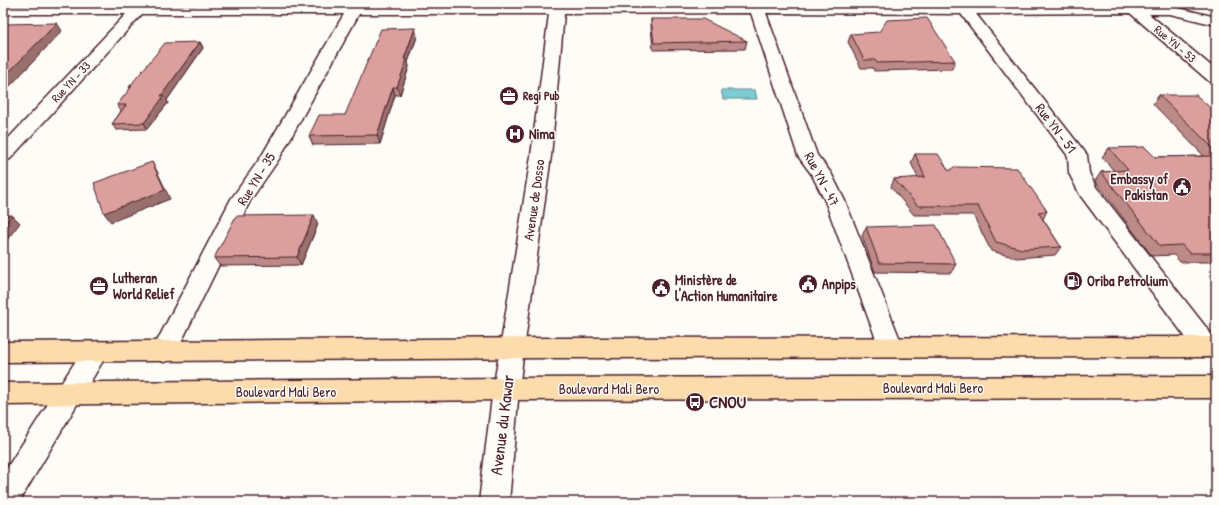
<svg xmlns="http://www.w3.org/2000/svg" width="1219" height="505" viewBox="0 0 1219 505" font-family="'Patrick Hand',sans-serif">
	<rect width="100%" height="100%" fill="#fdfcf7"/>
	<filter id="ink" filterUnits="userSpaceOnUse"><feTurbulence type="fractalNoise" baseFrequency=".025" numOctaves="2"/><feDisplacementMap in="SourceGraphic" scale="8" xChannelSelector="R" yChannelSelector="G"/><feConvolveMatrix kernelMatrix="1 2 1 2 8 2 1 2 1" color-interpolation-filters="sRGB"/></filter>
	<g filter="url(#ink)">
		<!-- built -->
		<path fill="#f3e0dc" d="M986 497 1216 500V502H987Z"/>
		<!-- water -->
		<path fill="#7cccd4" stroke="#688790" d="M721 90H755L757 99H723Z"/>
		<g fill="none" stroke-linecap="round" stroke-linejoin="round">
			<!-- street casing -->
			<g stroke="#4a1f2b" stroke-width="3">
				<path id="street" d="M551 3H565V5H1134L1170 6 1216 17V25L1170 14H1149L1216 70V83L1210 82 1130 13 976 14 1084 151 1087 155 1089 173 1096 187 1216 340V354L1207 357 1198 354 1080 195 1069 173 1068 156 961 14 766 13 817 155 831 173 845 201 903 347 900 354 891 357 882 354 879 347 825 201 812 175 798 156 751 13 564 14 551 156 524 349 521 356 512 359 503 356 500 349 531 156 549 14H359L279 159 250 201 173 359 164 362 155 359 151 352 155 345 231 199 261 157 344 14H142L10 159 3 161V144L126 14H3V6L551 5Z
					M95 342 104 345 108 352 104 359 19 502H3V474L86 345Z"/>
			</g>
			<!-- secondary casing -->
			<g stroke="#4a1f2b" stroke-width="3">
				<path id="secondary" d="M512 339 521 342 524 349 519 389 509 502H479L493 389 500 349 503 342Z"/>
			</g>
			<!-- primary casing -->
			<g stroke="#4a1f2b" stroke-width="3">
				<path id="primary" d="M1216 337V357L554 358 3 362V342L554 338Z
					M1216 376V398L506 400 3 405V383L506 378Z"/>
			</g>
			<!-- street -->
			<use href="#street" fill="#fdfcf7" fill-rule="evenodd"/>
			<!-- secondary -->
			<use href="#secondary" fill="#fdfcf7" fill-rule="evenodd"/>
			<!-- primary -->
			<use href="#primary" fill="#fcdcac" fill-rule="evenodd"/>
		</g>
		<!-- wall -->
		<path fill="#bc8a87" stroke="#4a1f2b" d="M651 19 747 41 745 49 653 50 651 27Z
			M415 28 417 37 408 62 409 67 400 95H395L380 144 313 145 309 136 345 115Z
			M851 34 955 61 952 69 874 71 873 68H861L848 42Z
			M200 42 203 48 167 100 168 103 147 129 116 130 112 124 121 111 117 105 130 89 129 87Z
			M1159 95 1216 113V261L1207 262H1180L1174 255 1152 256 1095 181 1101 172 1114 171 1102 157 1109 148 1155 157 1204 156 1153 104Z
			M915 154 949 171 1047 211 1043 219 1061 247 1055 255 1017 258 991 251 973 215H914L891 187 894 179 918 178 911 163Z
			M318 224 301 265 220 266 214 258Z
			M866 227 956 264 951 273 875 272 862 236Z"/>
		<!-- shaded-wall -->
		<path fill="#99706e" stroke="#4a1f2b" d="M57 23 62 31 12 84 3 92V78Z
			M415 28 417 37 408 62 409 67 400 95 397 87 404 59Z
			M200 42 203 48 167 100 168 103 147 129 144 123 161 96Z
			M393 87 395 95 380 144 377 135Z
			M152 162 157 171 170 199 111 222 104 213Z
			M12 215 20 223 3 245V226Z
			M314 215 318 224 301 265 297 257Z"/>
		<!-- building -->
		<path fill="#dba09d" stroke="#4a1f2b" d="M927 18 955 61 877 63 875 60H864L851 34 879 32 887 20Z
			M651 19H703L747 41 654 43Z
			M57 23 5 76 3 78V24Z
			M415 28 404 59H407L397 87H393L377 135 309 136 319 115H345L381 29Z
			M200 42 161 96H164L144 123 112 124 126 105H117L132 86 129 87 165 43Z
			M1159 95H1196L1216 113V151Z
			M1145 147 1155 157 1216 156V253H1189L1182 245 1160 246 1101 172 1128 170 1109 148Z
			M915 154H938L949 171 954 167 1017 168 1047 211 1038 212 1061 247 1022 249 996 242 978 206H918L894 179 925 177Z
			M152 162 165 190 104 213 94 183Z
			M3 215H12L3 226Z
			M314 215 297 257 214 258 236 216Z
			M936 225 956 264 879 263 866 227Z"/>
	</g>
	<!-- icons -->
	<defs>
		<g id="office-disc" transform="scale(1)"><circle r="9.5" fill="#4a1f2b" stroke="#fdfcf7"/><path d="M-6-3h4V-5.5h4V-3h4V5H-6ZM-1-4.5V-3h2v-1.5ZM-6 0V1H6V0Z" fill="#fff"/></g>
		<g id="hospital-disc" transform="scale(1)"><circle r="9.5" fill="#4a1f2b" stroke="#fdfcf7"/><path d="M-5-5h3v3.5h4V-5h3V5h-3V1.5h-4V5h-3Z" fill="#fff"/></g>
		<g id="civic-disc" transform="scale(1)"><circle r="9.5" fill="#4a1f2b" stroke="#fdfcf7"/><path d="M-.6-6.5H3V-4.5H.6V-3L4-1V1h2V6H-6V1h2V-1L-.6-3ZM-1.2 2.5V6h2.4V2.5Z" fill="#fff"/></g>
		<g id="fuel-disc" transform="scale(1)"><circle r="9.5" fill="#4a1f2b" stroke="#fdfcf7"/><path d="M-5.5-6h7V0h2V4h1.3V-2.5L3-4.5l.8-.8L6-3V5H2.5V1h-1V6h-7ZM-4.2-4.7v3.2H.2V-4.7Z" fill="#fff"/></g>
		<g id="bus-disc" transform="scale(1)"><circle r="9.5" fill="#4a1f2b" stroke="#fdfcf7"/><path d="M-5-6H5V4H4V6H2V4H-2V6H-4V4H-5ZM-3.5-4V0h7V-4ZM-3.5 1.2v1.5H-2V1.2ZM2 1.2v1.5H3.5V1.2Z" fill="#fff"/></g>
	</defs>
	<g fill-rule="evenodd">
		<use href="#office-disc" x="509" y="96"/>
		<use href="#hospital-disc" x="515" y="134"/>
		<use href="#civic-disc" x="1182" y="187"/>
		<use href="#fuel-disc" x="1073" y="281"/>
		<use href="#civic-disc" x="808" y="284"/>
		<use href="#office-disc" x="99" y="286"/>
		<use href="#civic-disc" x="661" y="288"/>
		<use href="#bus-disc" x="695" y="402"/>
	</g>
	<g text-anchor="middle" stroke-width="3" stroke-linejoin="round" paint-order="stroke">
		<!-- far-street labels -->
		<g font-size="12" fill="#4a1f2b" stroke="#fdfcf7">
			<text transform="translate(1175 44) rotate(40)" y="4">Rue YN - 53</text>
			<text transform="translate(71 82) rotate(-47)" y="4">Rue YN - 33</text>
		</g>
		<!-- far-poi labels -->
		<g font-size="12" font-weight="bold" fill="#4a1f2b" stroke="#fdfcf7" text-anchor="start">
			<text x="523" y="100">Regi Pub</text>
		</g>
		<!-- street labels -->
		<g font-size="14" fill="#4a1f2b" stroke="#fdfcf7">
			<text transform="translate(1056 128) rotate(53)" y="5">Rue YN - 51</text>
			<text transform="translate(256 179) rotate(-58)" y="5">Rue YN - 35</text>
			<text transform="translate(822 179) rotate(62)" y="5">Rue YN - 47</text>
			<text transform="translate(534 200) rotate(-82)" y="5">Avenue de Dosso</text>
			<text x="933" y="393">Boulevard Mali Bero</text>
			<text x="609" y="394">Boulevard Mali Bero</text>
			<text x="286" y="397">Boulevard Mali Bero</text>
		</g>
		<!-- poi labels -->
		<g font-size="14" font-weight="bold" fill="#4a1f2b" stroke="#fdfcf7" text-anchor="start">
			<text x="529" y="139">Nima</text>
			<text x="1168" y="184" text-anchor="end">Embassy of<tspan x="1168" dy="16">Pakistan</tspan></text>
			<text x="113" y="283">Lutheran<tspan x="113" dy="16">World Relief</tspan></text>
			<text x="675" y="285">Ministère de<tspan x="675" dy="16">l'Action Humanitaire</tspan></text>
			<text x="1087" y="286">Oriba Petrolium</text>
			<text x="822" y="289">Anpips</text>
		</g>
		<!-- near-poi labels -->
		<g font-size="17" font-weight="bold" fill="#4a1f2b" stroke="#fdfcf7" text-anchor="start">
			<text x="709" y="408">CNOU</text>
		</g>
		<!-- near-street labels -->
		<g font-size="17" fill="#4a1f2b" stroke="#fdfcf7">
			<text transform="translate(502 425) rotate(-83)" y="6">Avenue du Kawar</text>
		</g>
	</g>
	<!-- margin -->
	<rect width="1219" height="505" fill="none" stroke="#fdfcf7" stroke-width="16"/>
	<rect x="8" y="8" width="1203" height="489" fill="none" stroke="#4a1f2b" stroke-width="1.5" filter="url(#ink)"/>
</svg>
